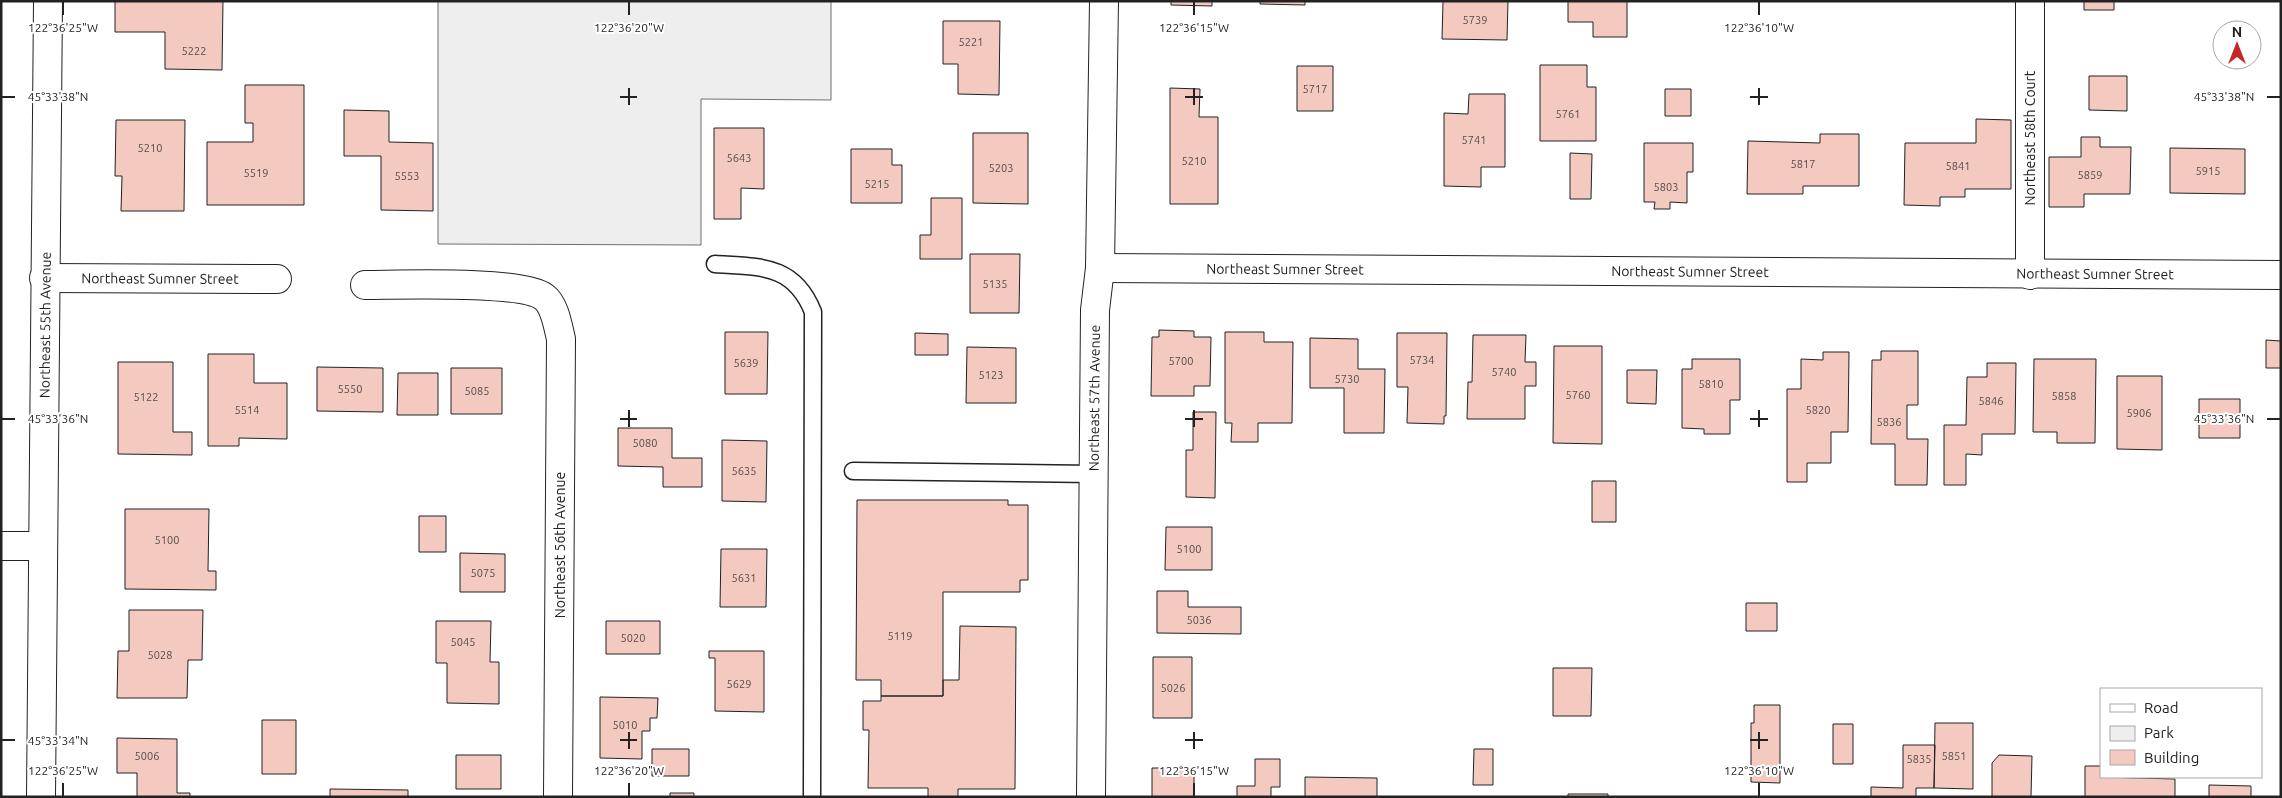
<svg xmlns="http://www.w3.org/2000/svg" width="2282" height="798" viewBox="0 0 2282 798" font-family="Ubuntu,sans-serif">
	<rect width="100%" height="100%" fill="#fff"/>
	<!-- green -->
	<path fill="#eee" stroke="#6f6f6f" d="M438 1H831V100L701 99V245L438 244Z"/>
	<!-- building -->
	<path fill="#f3c9c0" stroke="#222" d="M115 1H223L222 70 165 69V32H115Z
		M1171 1H1212V6L1171 5Z
		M1260 1H1305V5L1260 4Z
		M1443 1H1508L1507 40 1442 39Z
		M1568 1H1627V37H1593V22H1568Z
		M2084 1H2114V10H2084Z
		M943 21H1000L999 95 958 94V64H943Z
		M1540 65H1587V87H1596V141H1540Z
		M1297 66H1333V111H1297Z
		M2089 76H2127V111L2089 110Z
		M245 85H304V205H207V142H253V123H245Z
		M1170 88 1200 89 1199 117H1218V204H1170Z
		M1665 89H1691V116H1665Z
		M1469 94H1505V167H1481V187L1444 186V113L1468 114Z
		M344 110 389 111V142L433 143V211L381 210V156H344Z
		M1976 119 2011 120V189H1965V197H1940V206L1904 205 1905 143H1976Z
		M116 120H185L184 211H121L122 176H115Z
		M714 128H764V189L741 188V219H714Z
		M973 133H1028V204L973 203Z
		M1820 134H1859V186H1803V194H1747L1748 141 1820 143Z
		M2081 137H2100V147H2131L2130 194H2084V207H2049V157H2081Z
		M1644 143H1693V172H1687V203L1670 202V209H1654L1655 202H1644Z
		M2170 148 2245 149V194L2170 193Z
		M851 149H892V165H902V203H851Z
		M1570 153 1592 154 1591 199H1570Z
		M931 198H962V259H920V235H931Z
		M970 254H1020L1019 313H970Z
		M1159 330 1194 331V337H1211L1210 386H1194V396H1151L1152 337H1159Z
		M725 332H768L767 394H725Z
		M1225 332H1264V342H1293L1292 423H1258V442H1231L1232 423H1225Z
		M915 333 948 334V355H915Z
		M1397 333H1447L1446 416H1444V424L1407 423 1408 387H1397Z
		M1473 335H1526L1525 362H1536V386H1525V419H1467L1468 382H1472Z
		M1310 338 1358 339V369H1385L1384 433H1344V388H1310Z
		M2266 340 2281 341V368H2266Z
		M1554 346H1602V444L1553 443Z
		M967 347 1016 348V403H966Z
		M1881 351H1918V405H1907V439H1928L1927 485H1895V444H1871L1872 360H1881Z
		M1823 352H1849L1848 432H1831V463H1807V482H1787V389H1801V359L1823 360Z
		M208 354H254V383H287V439L239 438V446H208Z
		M1692 359H1740V400H1730V434H1704V429L1682 428V369H1692Z
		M2034 359H2096L2095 443H2057V432H2033Z
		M118 362H173V432H192V455L118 454Z
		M1987 363H2016L2015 434H1982V455L1966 454V485H1944V425H1966L1967 377H1987Z
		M317 367 383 368V412L317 411Z
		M451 368H502V414H451Z
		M1627 370H1657L1656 404 1627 403Z
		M398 373H438V415H397Z
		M2117 376H2162V450L2117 449Z
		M2199 399H2240V438H2199Z
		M1193 412H1216L1215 498 1186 497V450H1193Z
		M618 428H672V458H702V487H663V467L618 466Z
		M722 440 767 441 766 502 722 501Z
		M1592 481H1616V522H1592Z
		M857 500H1008V505H1028V580H1020V592H943V696H881V680H856Z
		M125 509H209L208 571H216V590L125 589Z
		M419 516H446V552H419Z
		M1166 527H1212V570H1165Z
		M721 549H767L766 607H720Z
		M460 553 505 554V592H460Z
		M1157 591H1188V607H1241V634L1157 633Z
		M1746 603H1777V631H1746Z
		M129 610H203L202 660H188L187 698H117L118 651H129Z
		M436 621H491L490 662H499V704L447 703V663H436Z
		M606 621H660V654H606Z
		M960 626 1016 627 1015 789H958V797H928V788H868L869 730H863V701H881V696H943V680H959Z
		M709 651H764V712L715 711V658H709Z
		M1153 657H1192V718H1153Z
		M1553 668H1592L1591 716H1553Z
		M600 697 658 698 657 718H650V731H642V759L600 758Z
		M1754 705H1780V783L1751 782V723H1754Z
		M262 720H296V774H262Z
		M1935 723H1973V789L1934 788Z
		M1833 724H1853V764H1833Z
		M117 738 177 739V793H190V797H137V773H117Z
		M1903 745H1935L1934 788H1916V797H1871V787L1903 788Z
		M652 749H689V776H652Z
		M1474 749H1493V785H1473Z
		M456 755H501V789H456Z
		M1999 755 2032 756 2031 797H1992V763Z
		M1255 759H1280V787H1271V797H1237V786H1255Z
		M2085 766H2101V777L2175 779V797H2085Z
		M1152 768H1194V797H1152Z
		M1305 777 1377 778V797H1305Z
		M2209 785 2251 786V797H2209Z
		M330 789 408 790V797H330Z
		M670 793H694V797H670Z
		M1568 794H1608V797H1568Z"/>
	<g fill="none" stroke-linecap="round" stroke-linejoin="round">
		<!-- service casing -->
		<g stroke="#222" stroke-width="19">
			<path id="service" d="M715 264C760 267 794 264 813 312L812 797
				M853 471 1094 474"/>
		</g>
		<!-- minor casing -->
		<g stroke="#222" stroke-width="30">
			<g id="minor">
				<path d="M2030 1V275"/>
				<path id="s1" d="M1100 268 2281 275"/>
				<path id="s2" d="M44 278 277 279"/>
				<path d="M365 285C399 285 521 280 544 297 555 305 558 327 561 339L558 797"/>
				<path d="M1 546H42"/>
				<path id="s3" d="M41 797 48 1"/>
				<path id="s4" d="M1091 797 1095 310 1100 268 1104 1"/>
			</g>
		</g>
		<!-- service -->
		<use href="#service" stroke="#fff" stroke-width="16"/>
		<!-- minor -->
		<use href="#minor" stroke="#fff" stroke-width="28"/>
	</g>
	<!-- ticks -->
	<path fill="none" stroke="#222" stroke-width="2" d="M63 2V15M629 2V15M1194 2V15M1759 2V15M629 88V105M1194 88V105M1759 88V105M2 97H15M620 97H637M1185 97H1203M1750 97H1768M2267 97H2280M629 410V427M1194 410V427M1759 410V427M2 419H15M620 419H637M1185 419H1203M1750 419H1768M2267 419H2280M629 732V749M1194 732V749M1759 732V749M2 740H15M620 740H637M1185 740H1203M1750 740H1768M63 783V796M629 783V796M1194 783V796M1759 783V796"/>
	<g text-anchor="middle" stroke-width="4" stroke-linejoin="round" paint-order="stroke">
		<!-- number labels -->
		<g font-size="11" fill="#564c4a">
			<text x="1475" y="24">5739</text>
			<text x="971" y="46">5221</text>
			<text x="194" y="55">5222</text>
			<text x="1315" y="93">5717</text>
			<text x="1568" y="118">5761</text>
			<text x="1474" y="144">5741</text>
			<text x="150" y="152">5210</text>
			<text x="739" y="162">5643</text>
			<text x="1194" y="165">5210</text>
			<text x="1803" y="168">5817</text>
			<text x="1958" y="170">5841</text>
			<text x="1001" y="172">5203</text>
			<text x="2208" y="175">5915</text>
			<text x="256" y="177">5519</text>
			<text x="2090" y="179">5859</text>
			<text x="407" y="180">5553</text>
			<text x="877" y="188">5215</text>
			<text x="1666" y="191">5803</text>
			<text x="995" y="288">5135</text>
			<text x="1422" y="364">5734</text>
			<text x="1181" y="365">5700</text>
			<text x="746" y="367">5639</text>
			<text x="1504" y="376">5740</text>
			<text x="991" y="379">5123</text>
			<text x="1347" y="383">5730</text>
			<text x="1711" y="388">5810</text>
			<text x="350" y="393">5550</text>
			<text x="477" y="395">5085</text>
			<text x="1578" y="399">5760</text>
			<text x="2064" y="400">5858</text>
			<text x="146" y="401">5122</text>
			<text x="1991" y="405">5846</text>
			<text x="247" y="414">5514</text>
			<text x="1818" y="414">5820</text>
			<text x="2139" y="417">5906</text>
			<text x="1889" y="426">5836</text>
			<text x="645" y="447">5080</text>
			<text x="744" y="475">5635</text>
			<text x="167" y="544">5100</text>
			<text x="1189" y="553">5100</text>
			<text x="483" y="577">5075</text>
			<text x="744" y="582">5631</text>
			<text x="1199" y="624">5036</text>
			<text x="900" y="640">5119</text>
			<text x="633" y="642">5020</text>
			<text x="463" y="646">5045</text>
			<text x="160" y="659">5028</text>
			<text x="739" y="688">5629</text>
			<text x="1173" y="692">5026</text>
			<text x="625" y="729">5010</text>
			<text x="147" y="760">5006</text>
			<text x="1954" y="760">5851</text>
			<text x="1919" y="763">5835</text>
		</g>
		<!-- street labels -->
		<g font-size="14" fill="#222" stroke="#fff">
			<text transform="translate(2030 138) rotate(-90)" y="5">Northeast 58th Court</text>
			<text dy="5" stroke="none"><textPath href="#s1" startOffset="185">Northeast Sumner Street</textPath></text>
			<text dy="5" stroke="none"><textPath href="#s1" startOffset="590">Northeast Sumner Street</textPath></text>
			<text dy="5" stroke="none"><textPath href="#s1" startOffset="995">Northeast Sumner Street</textPath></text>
			<text dy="5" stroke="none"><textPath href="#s2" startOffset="116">Northeast Sumner Street</textPath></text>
			<text dy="5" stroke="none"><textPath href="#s3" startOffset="472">Northeast 55th Avenue</textPath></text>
			<text dy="5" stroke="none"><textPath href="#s4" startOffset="399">Northeast 57th Avenue</textPath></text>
			<text transform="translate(560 545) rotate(-90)" y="5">Northeast 56th Avenue</text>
		</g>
	</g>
	<g font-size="12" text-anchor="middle" fill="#222" stroke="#fff" stroke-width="4" stroke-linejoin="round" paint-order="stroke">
		<text x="63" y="32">122°36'25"W</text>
		<text x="629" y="32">122°36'20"W</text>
		<text x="1194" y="32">122°36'15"W</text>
		<text x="1759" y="32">122°36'10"W</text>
		<text x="58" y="101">45°33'38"N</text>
		<text x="2224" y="101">45°33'38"N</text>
		<text x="58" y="423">45°33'36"N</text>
		<text x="2224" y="423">45°33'36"N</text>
		<text x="58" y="745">45°33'34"N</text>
		<text x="63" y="775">122°36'25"W</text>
		<text x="629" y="775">122°36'20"W</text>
		<text x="1194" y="775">122°36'15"W</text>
		<text x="1759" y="775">122°36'10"W</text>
	</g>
	<!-- border -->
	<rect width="2282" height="798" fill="none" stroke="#222222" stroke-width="5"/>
	<!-- legend -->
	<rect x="2100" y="688" width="162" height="90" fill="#ffffff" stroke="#a7a7a7"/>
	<rect x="2110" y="704" width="25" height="8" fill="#ffffff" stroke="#a7a7a7"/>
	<text x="2144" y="713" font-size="15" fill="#222222">Road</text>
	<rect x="2110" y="726" width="25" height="15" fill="#eeeeee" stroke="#a7a7a7"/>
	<text x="2144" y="738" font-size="15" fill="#222222">Park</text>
	<rect x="2110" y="750" width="25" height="15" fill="#f3c9c0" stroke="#a7a7a7"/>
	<text x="2144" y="763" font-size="15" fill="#222222">Building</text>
	<!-- north arrow -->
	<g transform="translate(2237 45)"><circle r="24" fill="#ffffff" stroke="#a7a7a7"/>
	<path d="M0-4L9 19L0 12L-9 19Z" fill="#c62828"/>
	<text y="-8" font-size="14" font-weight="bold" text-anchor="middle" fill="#222222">N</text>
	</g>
</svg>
